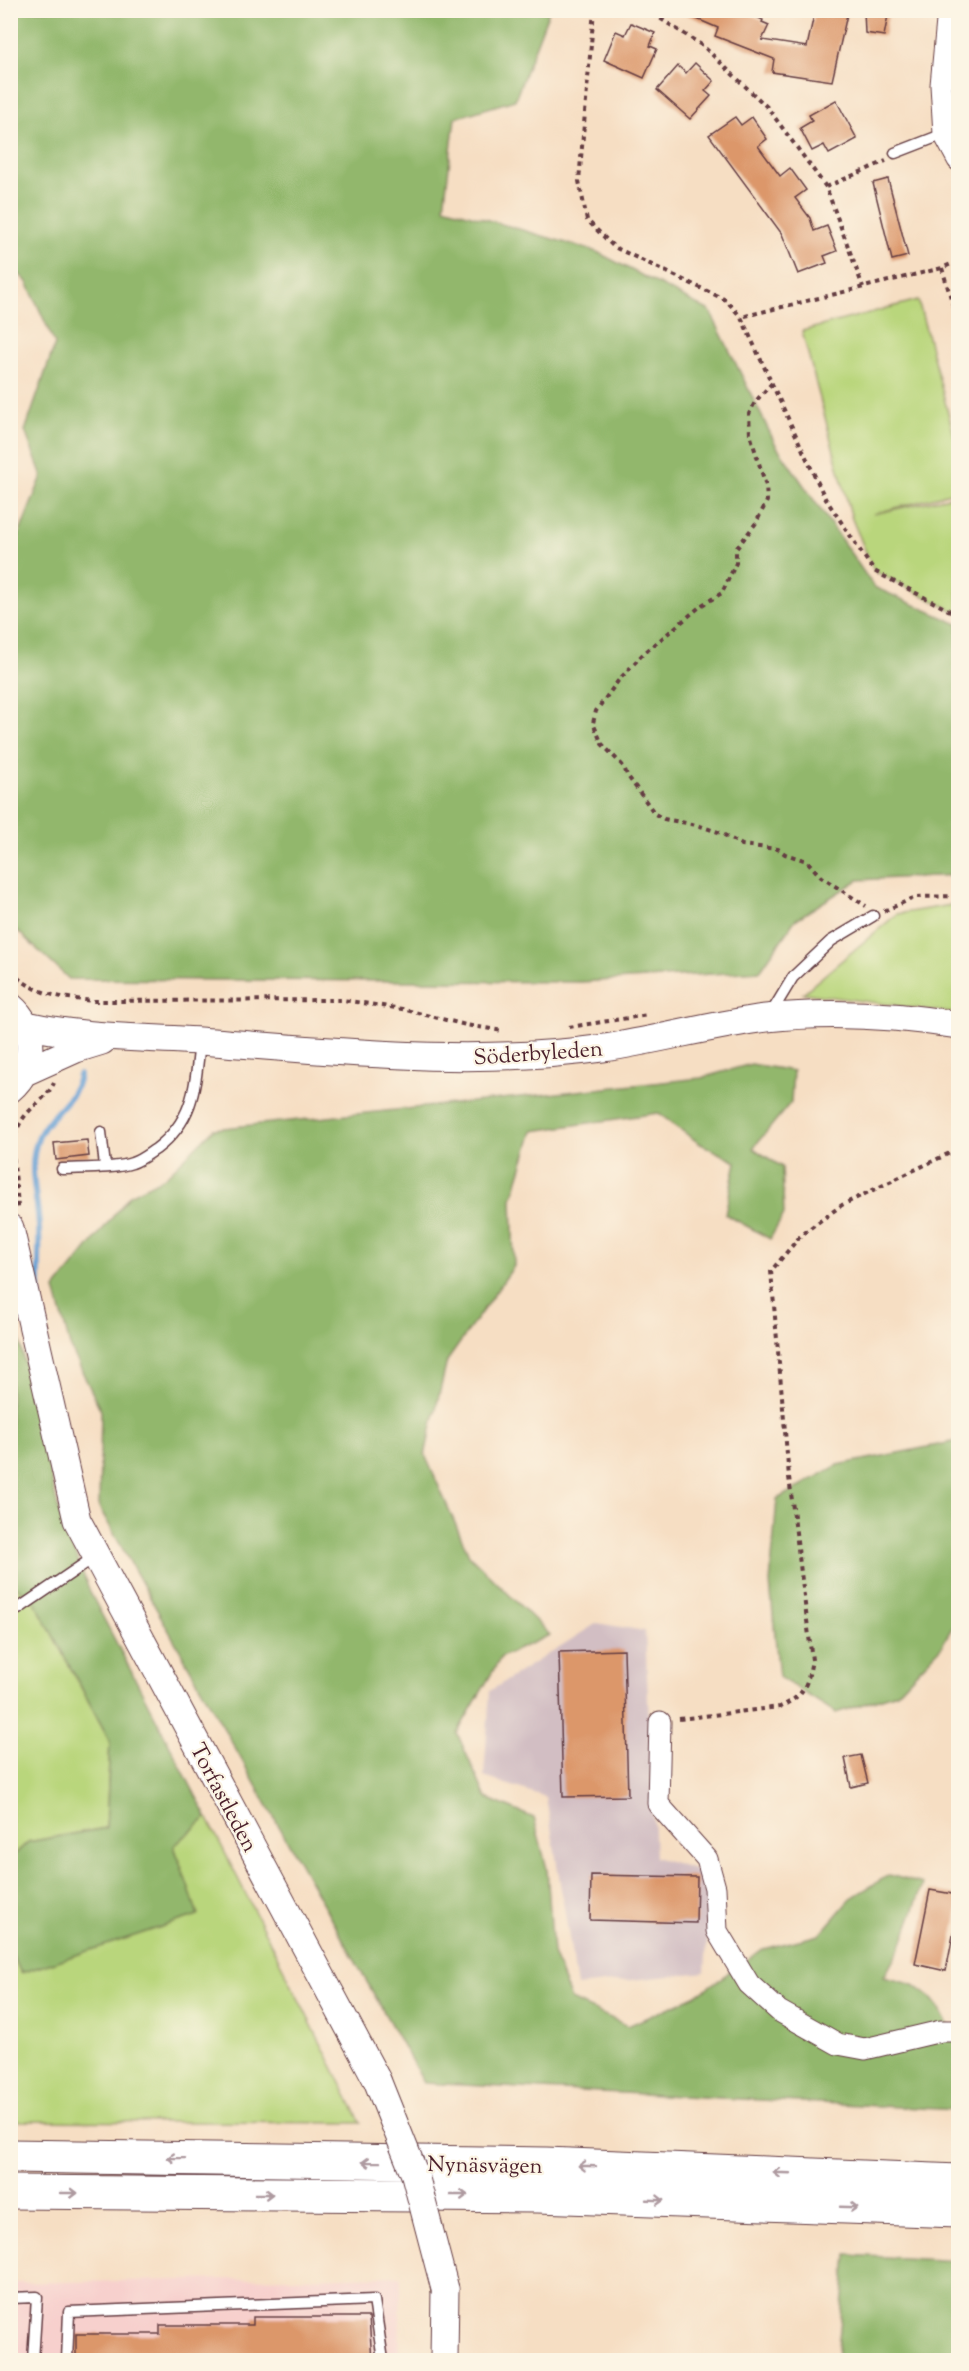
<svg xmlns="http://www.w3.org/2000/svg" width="969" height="2371" viewBox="0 0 969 2371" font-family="'Sorts Mill Goudy',serif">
	<rect width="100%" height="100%" fill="#fcf5e5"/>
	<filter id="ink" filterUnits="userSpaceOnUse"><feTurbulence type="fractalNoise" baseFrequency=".0167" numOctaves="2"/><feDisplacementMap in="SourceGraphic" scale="12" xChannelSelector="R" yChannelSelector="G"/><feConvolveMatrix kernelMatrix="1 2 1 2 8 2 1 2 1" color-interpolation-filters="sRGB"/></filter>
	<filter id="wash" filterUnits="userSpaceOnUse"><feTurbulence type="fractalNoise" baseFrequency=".008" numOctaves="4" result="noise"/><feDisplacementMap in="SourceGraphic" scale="24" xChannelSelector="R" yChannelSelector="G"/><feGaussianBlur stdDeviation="1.35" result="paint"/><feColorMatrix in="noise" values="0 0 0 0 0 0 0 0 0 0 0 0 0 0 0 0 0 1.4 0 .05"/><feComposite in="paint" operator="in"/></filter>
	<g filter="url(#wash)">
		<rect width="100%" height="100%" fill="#f6dec3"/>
		<!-- built -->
		<path fill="#f7d0cd" d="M401 2276 399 2360H11L10 2283Z"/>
		<!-- industrial -->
		<path fill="#d2bec3" d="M597 1623 645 1631 655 1857 711 1874 705 1972 577 1986 546 1797 484 1777 490 1691Z"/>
		<!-- green -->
		<path fill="#b9d67c" stroke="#827a54" stroke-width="1.5" d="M918 300 958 450V491L873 514 958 495V613L874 571 852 519 802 331Z
			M958 904V1014L803 993 897 914Z
			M11 1582 35 1602 110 1741 106 1828 28 1842 11 1858Z
			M207 1817 361 2123 11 2121 10 1952 21 1972 197 1915 174 1846Z"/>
		<!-- forest -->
		<path fill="#92b76c" stroke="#6e6b4c" stroke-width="1.5" d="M11 10 549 11 515 100 455 118 444 207 597 252 710 311 776 445 874 587 958 624V875L858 880 795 920 760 971 581 982 69 979 11 925V555L42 476 25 431 55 344 27 282 11 266Z
			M751 1064 793 1071 791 1102 753 1148 782 1167 784 1214 770 1239 725 1214 736 1162 699 1143 658 1113 533 1131 512 1199 514 1266 447 1361 425 1455 469 1555 550 1635 501 1657 457 1733 486 1798 534 1818 547 1869 553 1953 571 2000 628 2026 695 1996 763 1949 819 1935 851 1898 889 1875 923 1884 901 1946 884 1977 914 1985 931 1998 939 2008 958 2044V2110L424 2083 99 1507 101 1411 70 1346 55 1289 130 1195 165 1177 214 1129 701 1078Z
			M10 1300 60 1516 91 1594 207 1817 174 1846 198 1915 21 1973 11 1952V1858L28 1842 106 1828 110 1741 35 1602 11 1582Z
			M958 1441V1617L941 1647 897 1693 836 1713 779 1677 770 1583 777 1499 838 1465Z
			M847 2255 958 2261V2360H837Z"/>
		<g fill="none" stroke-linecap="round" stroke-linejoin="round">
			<!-- stream -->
			<path stroke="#639fd4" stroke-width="6" d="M39 1296C38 1273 40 1250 39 1227 38 1197 26 1166 39 1136 49 1113 74 1104 79 1075"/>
		</g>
		<g id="blocks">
			<!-- building -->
			<path fill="#dc976b" d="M676 10H741L763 20 762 22 769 25 762 40 807 47 815 10H848L832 81 772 72 774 59 715 36 718 28Z
				M864 10H889L884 36 865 33Z
				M631 23 655 33 650 46 657 49 644 78 604 60 616 31 625 35Z
				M695 63 714 81 705 91 711 96 690 119 657 90 678 66 686 73Z
				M836 100 857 139 829 154 824 145 812 151 800 128 812 121 809 115Z
				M735 117 741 125 752 117 767 139 758 146 780 176 790 168 806 190 795 198 810 218 814 231 827 226 837 251 824 256 827 263 798 274 782 234 709 135Z
				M888 179 908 256 892 260 873 183Z
				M87 1140 89 1156 56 1160 54 1143Z
				M624 1650 628 1796 563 1797 559 1652Z
				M861 1755 868 1783 851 1787 845 1758Z
				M591 1875 697 1877 696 1923 590 1920Z
				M930 1890 958 1895V1910L946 1971 915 1964Z
				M253 2317H369L372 2361H76V2334H160V2325H253Z"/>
		</g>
	</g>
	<g filter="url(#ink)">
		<use href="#blocks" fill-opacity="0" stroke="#643c42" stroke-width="1.5"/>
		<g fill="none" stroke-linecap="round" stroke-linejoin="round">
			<!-- service casing -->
			<g stroke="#643c42" stroke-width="13">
				<path id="service" d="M895 153 944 134 958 130
					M770 1015 793 977 831 941 873 916
					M101 1132 105 1166
					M62 1169C81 1168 116 1169 132 1163 141 1160 148 1154 156 1149 195 1119 195 1086 200 1041
					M10 1610 18 1609 96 1556
					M10 2298 37 2297 33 2360
					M67 2360 69 2312 374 2300 383 2360"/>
			</g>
			<!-- minor casing -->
			<g stroke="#643c42" stroke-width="23">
				<path id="minor" d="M948 10 941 85 944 134 958 160
					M660 1722 658 1804 707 1859 715 1888 717 1931 749 1984 779 2011 838 2044 865 2049 941 2031H958"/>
			</g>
			<!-- tertiary casing -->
			<g stroke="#643c42" stroke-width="29">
				<path id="tertiary" d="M10 1006C37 1028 36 1067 10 1089
					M26 1025C87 1039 151 1037 213 1042 343 1052 474 1066 604 1048 658 1040 711 1025 766 1018 829 1011 896 1015 958 1025
					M25 1072 76 1049 102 1041
					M10 1228 77 1520 377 2080
					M444 2360 445 2289"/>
			</g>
			<!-- motorway casing -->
			<g stroke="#643c42" stroke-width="35">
				<path id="motorway" d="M10 2156 546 2164 958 2181
					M10 2192 538 2196 958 2211"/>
			</g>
			<!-- path -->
			<path stroke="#643c42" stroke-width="4" stroke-dasharray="4.5 4.5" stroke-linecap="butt" d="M594 10 579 181 587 220 614 247 726 300 741 317
				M635 10 658 17 703 46 767 107 826 187 863 287
				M792 16 793 10
				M658 17 661 10
				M826 187 886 161
				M958 261 942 268 741 317 825 498 874 571 958 615
				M942 268 958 322
				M772 383 755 402 749 414 750 434 766 486 767 501 756 523 736 549V563L722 593 702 605 642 655 618 681 596 711 593 723 602 744 624 767 627 775 655 814 664 819 697 825 721 833 742 845 778 849 785 854 807 861 821 877 866 906
				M884 911 916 897 958 896
				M10 972C40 996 57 997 94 1001L343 1000 402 1009 466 1025 503 1031
				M569 1027 648 1015
				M17 1194 18 1208
				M13 1207C22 1180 7 1161 17 1130 25 1108 45 1102 54 1083
				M679 1719 780 1707C805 1695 807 1686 812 1660L789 1477 771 1271 802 1234 842 1205 958 1149"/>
			<!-- service -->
			<use href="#service" stroke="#fff" stroke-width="10"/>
			<!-- minor -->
			<use href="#minor" stroke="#fff" stroke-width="21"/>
			<!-- tertiary -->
			<use href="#tertiary" stroke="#fff" stroke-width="27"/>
			<!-- motorway -->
			<use href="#motorway" stroke="#fff" stroke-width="33"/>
			<!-- tertiary-bridge casing -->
			<g stroke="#643c42" stroke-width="29" stroke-linecap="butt">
				<path id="tertiary-bridge" d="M377 2080 415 2175 445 2289"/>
			</g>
			<!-- tertiary-bridge -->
			<use href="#tertiary-bridge" stroke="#fff" stroke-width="27"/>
		</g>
		<!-- one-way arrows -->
		<defs><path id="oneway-shaft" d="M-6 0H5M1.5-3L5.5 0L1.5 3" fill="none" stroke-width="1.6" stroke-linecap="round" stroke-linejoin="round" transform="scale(1.5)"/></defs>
		<g stroke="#ae9aa0">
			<use href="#oneway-shaft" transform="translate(176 2158) rotate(-179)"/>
			<use href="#oneway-shaft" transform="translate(371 2162) rotate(-179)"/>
			<use href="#oneway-shaft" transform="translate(587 2166) rotate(-178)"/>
			<use href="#oneway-shaft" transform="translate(782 2173) rotate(-178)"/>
			<use href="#oneway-shaft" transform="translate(69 2193)"/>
			<use href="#oneway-shaft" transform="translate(264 2194)"/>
			<use href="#oneway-shaft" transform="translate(459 2195)"/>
			<use href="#oneway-shaft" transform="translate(655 2200) rotate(2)"/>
			<use href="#oneway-shaft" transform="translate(849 2207) rotate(2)"/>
		</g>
	</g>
	<g text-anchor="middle" stroke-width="4.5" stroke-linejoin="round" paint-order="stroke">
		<!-- street labels -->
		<g font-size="22" fill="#4a1f2b" stroke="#fcf5e5">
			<text transform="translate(538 1052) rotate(-4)" y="8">Söderbyleden</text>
			<text transform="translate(225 1797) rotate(62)" y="8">Torfastleden</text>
			<text transform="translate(485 2164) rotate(1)" y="8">Nynäsvägen</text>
		</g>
	</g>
	<!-- margin -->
	<rect width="969" height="2371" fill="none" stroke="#fcf5e5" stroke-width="36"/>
</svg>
